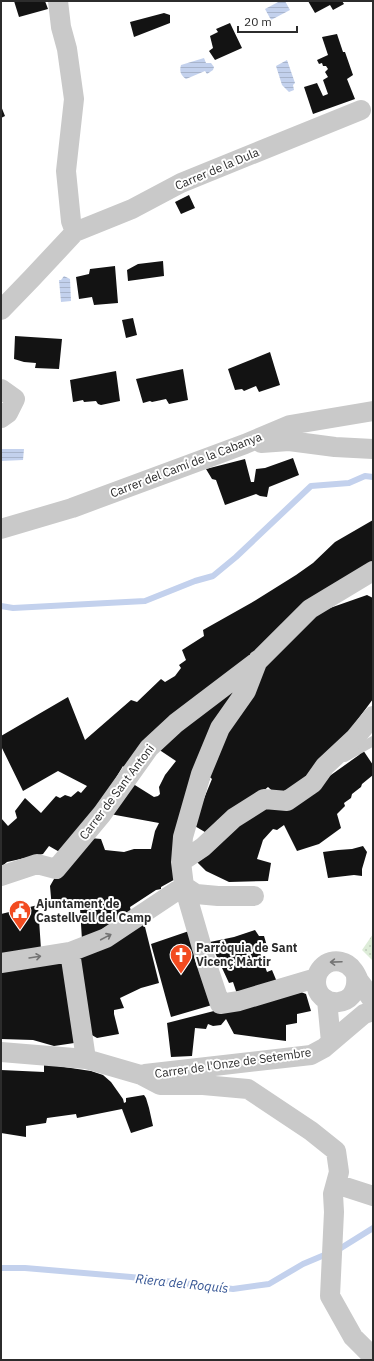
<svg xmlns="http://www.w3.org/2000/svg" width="374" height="1361" viewBox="0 0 374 1361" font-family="'IBM Plex Sans',sans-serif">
	<defs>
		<pattern id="park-dots" width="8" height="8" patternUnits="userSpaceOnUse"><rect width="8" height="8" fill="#ddecd8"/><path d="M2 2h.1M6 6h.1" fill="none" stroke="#becbba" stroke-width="1.8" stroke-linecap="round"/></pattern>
		<pattern id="water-rules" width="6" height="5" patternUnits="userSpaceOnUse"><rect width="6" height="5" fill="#c3d1ed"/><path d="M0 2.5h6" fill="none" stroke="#a8b4cb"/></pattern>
	</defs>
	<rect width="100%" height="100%" fill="#fff"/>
	<!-- park -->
	<path fill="url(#park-dots)" d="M373 934V961L362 950Z"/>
	<!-- water -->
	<path fill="url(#water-rules)" d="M280 1H285L290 10 271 20 265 9Z
		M204 58 206 63H211L214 67 213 70 207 74 205 71 186 79C181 75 179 72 181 65Z
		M287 60 295 83 293 85 294 90 289 92 282 85 276 66Z
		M64 276 70 279 71 301 61 302 59 280H61Z
		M1 449H24L23 460 1 461Z"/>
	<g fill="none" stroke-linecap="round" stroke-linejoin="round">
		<!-- stream -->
		<path stroke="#c3d1ed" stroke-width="6" d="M1 606 13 608 145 601 195 581 213 576 236 557 311 486 349 483 365 476 373 477
			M1 1268H25L131 1277 233 1289 269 1284 303 1264 341 1248 373 1228"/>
	</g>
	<!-- building -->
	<path fill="#131313" d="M14 1H45L48 9 19 17Z
		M308 1H342L344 4 333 10 330 5 315 13Z
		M164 13 170 15V23L134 37 130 22Z
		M230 23 242 48 215 60 209 51 213 48 210 36 218 32 216 29Z
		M337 34 343 52H345L353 75 347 79 355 99 313 114 304 87 317 83 323 96 328 94 323 80 328 77 325 72 328 69 326 66H323L322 63 319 64 317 60 328 55 322 37Z
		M1 106 5 116 1 118Z
		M189 195 195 208 181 214 175 202Z
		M163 261 164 276 128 281 127 270 138 264Z
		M115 266 118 303 94 305 92 297 79 299 76 277 89 274 90 269Z
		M133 318 137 335 126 338 122 320Z
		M15 336 62 339 59 369 35 368 36 363 24 362 14 359Z
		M270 352 280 385 259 392 256 386 244 391 242 389 235 390 228 369Z
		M183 369 188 400 169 404 166 399 152 402 150 401 143 403 136 379Z
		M116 371 120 401 101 405 98 404 96 401 84 402 83 400 73 402 70 380Z
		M293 458 299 475 269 487 267 497 260 496 256 494 225 505 216 480 212 479 206 469 245 459 251 482H254L256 469 265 468Z
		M373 520V565L126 769 123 766 104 798 63 854 49 846 43 854 7 862 1 867V818L8 826 17 818 15 811 25 798 41 813 56 796 60 798 65 795 71 797 78 791 81 793 87 786 58 771 23 791 1 746V736L68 697 85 740 131 700 137 702 161 679 165 682 175 676 181 668 179 665 186 660 182 650 204 636 203 630 251 603 296 575 313 563 335 542Z
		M367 595 373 598V699L350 730 332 755 280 798 268 787 210 835 193 825 212 779 207 774 264 663 315 612 330 608Z
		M243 689 176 870 179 877 161 887V889L156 890 130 907 131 912 108 926 82 940 80 908 52 909 50 886 58 872 90 838 101 839 105 850 124 852 134 849H151L155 831 159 823 110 814 130 782 154 797 158 796 160 794 159 787 165 775 176 761 158 749 220 694Z
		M363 750 373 765V775L362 784 361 787 352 794 351 798 344 803 345 806 337 814 341 828 319 844 297 851 284 825 277 830 273 829 263 840 257 859 271 863 268 881 229 882 206 871 196 861 235 822 317 785 359 755Z
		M363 846 367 852 362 869V876L354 875 328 878 323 852 338 850 352 849Z
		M38 905 41 949 1 958V914Z
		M144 923 159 983 141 988 120 998 124 1008 114 1010V1014L119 1034 97 1038 90 1034 77 953Z
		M255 930 259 936H264L267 946 259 950 267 972 272 970 277 982 237 994 233 982 229 983 210 942 234 937Z
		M189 931 212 1005 171 1017 151 944Z
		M68 955 81 1042 54 1046 33 1040 1 1039V966Z
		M296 990 306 994 311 1011 297 1014V1023L286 1025V1041L234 1034 226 1019 221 1025 213 1026 208 1024 206 1029 195 1028 192 1056 171 1057 167 1023Z
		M44 1064 91 1071 103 1075 111 1082 123 1099 124 1103 126 1102V1098L144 1095 146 1098 149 1108 153 1126 131 1133 122 1109 77 1118 76 1114 47 1118 46 1123 26 1126V1137L1 1133V1070L44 1072Z"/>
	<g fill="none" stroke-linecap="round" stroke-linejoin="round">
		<!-- lane -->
		<path stroke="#c9c9c9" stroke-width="10" d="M345 757 373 741"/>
		<!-- street -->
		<path stroke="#c9c9c9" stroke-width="20" d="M75 232 132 209 181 183 361 110
			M1 310 32 278 75 232 71 221 66 171 74 99 67 49 61 27 58 1
			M1 389 15 399 8 413 1 418
			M261 443 289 441 335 447 373 449
			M1 529 72 508 245 444 290 425 373 411
			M258 660 246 691 220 728 201 774 183 837 181 862 184 886 207 965 220 1004 239 1001 316 978
			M181 862 203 847 234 818 264 799 287 801 313 783 325 766 355 738 373 716
			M1 876 37 864 56 869 102 814 149 748 176 723 259 660 310 609 373 571
			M184 886 196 894 218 896H254
			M70 952 86 1059
			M1 963 70 952 106 938 184 886
			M356 976C360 1011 316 1009 316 982 316 975 320 968 326 964 335 959 347 961 353 970 356 973 357 977 359 981 364 987 368 994 373 1001
			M327 1000 331 1042
			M1 1052 86 1059 141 1075 160 1085H203L248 1089 311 1131 336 1151 339 1172 333 1194 334 1212 330 1296 353 1337 373 1357
			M145 1074 311 1055 324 1048 364 1014 373 1011
			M336 1184 373 1196"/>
	</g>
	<!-- one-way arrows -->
	<defs><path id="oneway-shaft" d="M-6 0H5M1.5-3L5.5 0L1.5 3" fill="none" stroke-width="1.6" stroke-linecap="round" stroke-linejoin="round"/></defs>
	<g stroke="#737373">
		<use href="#oneway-shaft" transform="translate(106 937) rotate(-28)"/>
		<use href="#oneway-shaft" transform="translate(35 957) rotate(-9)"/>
		<use href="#oneway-shaft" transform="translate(336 962) rotate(178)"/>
	</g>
	<!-- icons -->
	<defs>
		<g id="civic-pin" transform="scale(1.15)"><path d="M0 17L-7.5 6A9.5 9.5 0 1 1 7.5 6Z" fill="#f24b20" stroke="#fff"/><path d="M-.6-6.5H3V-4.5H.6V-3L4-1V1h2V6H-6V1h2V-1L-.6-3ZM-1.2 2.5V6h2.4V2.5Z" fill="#fff"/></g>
		<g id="church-pin" transform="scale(1.15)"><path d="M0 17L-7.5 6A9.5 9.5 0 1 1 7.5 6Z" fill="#f24b20" stroke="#fff"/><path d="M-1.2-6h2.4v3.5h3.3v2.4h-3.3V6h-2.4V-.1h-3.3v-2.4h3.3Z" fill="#fff"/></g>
	</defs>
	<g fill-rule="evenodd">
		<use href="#civic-pin" x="20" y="911"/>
		<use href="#church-pin" x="181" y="955"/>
	</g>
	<g text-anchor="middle" stroke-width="4" stroke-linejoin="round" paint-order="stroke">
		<!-- street labels -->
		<g font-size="12" fill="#2c2c2c" stroke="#fff">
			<text transform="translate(217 169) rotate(-23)" y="4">Carrer de la Dula</text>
			<text transform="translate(186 465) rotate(-21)" y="4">Carrer del Camí de la Cabanya</text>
			<text transform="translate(117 792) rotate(-53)" y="4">Carrer de Sant Antoni</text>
			<text transform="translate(233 1063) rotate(-8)" y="4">Carrer de l'Onze de Setembre</text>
		</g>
		<!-- poi labels -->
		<g font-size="12" font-weight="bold" fill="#2c2c2c" stroke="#fff" text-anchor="start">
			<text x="36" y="908">Ajuntament de<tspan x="36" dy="14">Castellvell del Camp</tspan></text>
			<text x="196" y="952">Parròquia de Sant<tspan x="196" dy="14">Vicenç Màrtir</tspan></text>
		</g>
		<!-- water labels -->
		<g font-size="13" font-style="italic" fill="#355594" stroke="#fff">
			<text transform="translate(182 1283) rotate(6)" y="5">Riera del Roquís</text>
		</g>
	</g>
	<!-- border -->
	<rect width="374" height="1361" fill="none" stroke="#2c2c2c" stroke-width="4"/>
	<!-- scale -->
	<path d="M238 26v6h59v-6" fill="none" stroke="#2c2c2c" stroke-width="2"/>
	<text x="244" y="26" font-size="12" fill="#2c2c2c" stroke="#ffffff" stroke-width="3" paint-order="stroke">20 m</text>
</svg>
